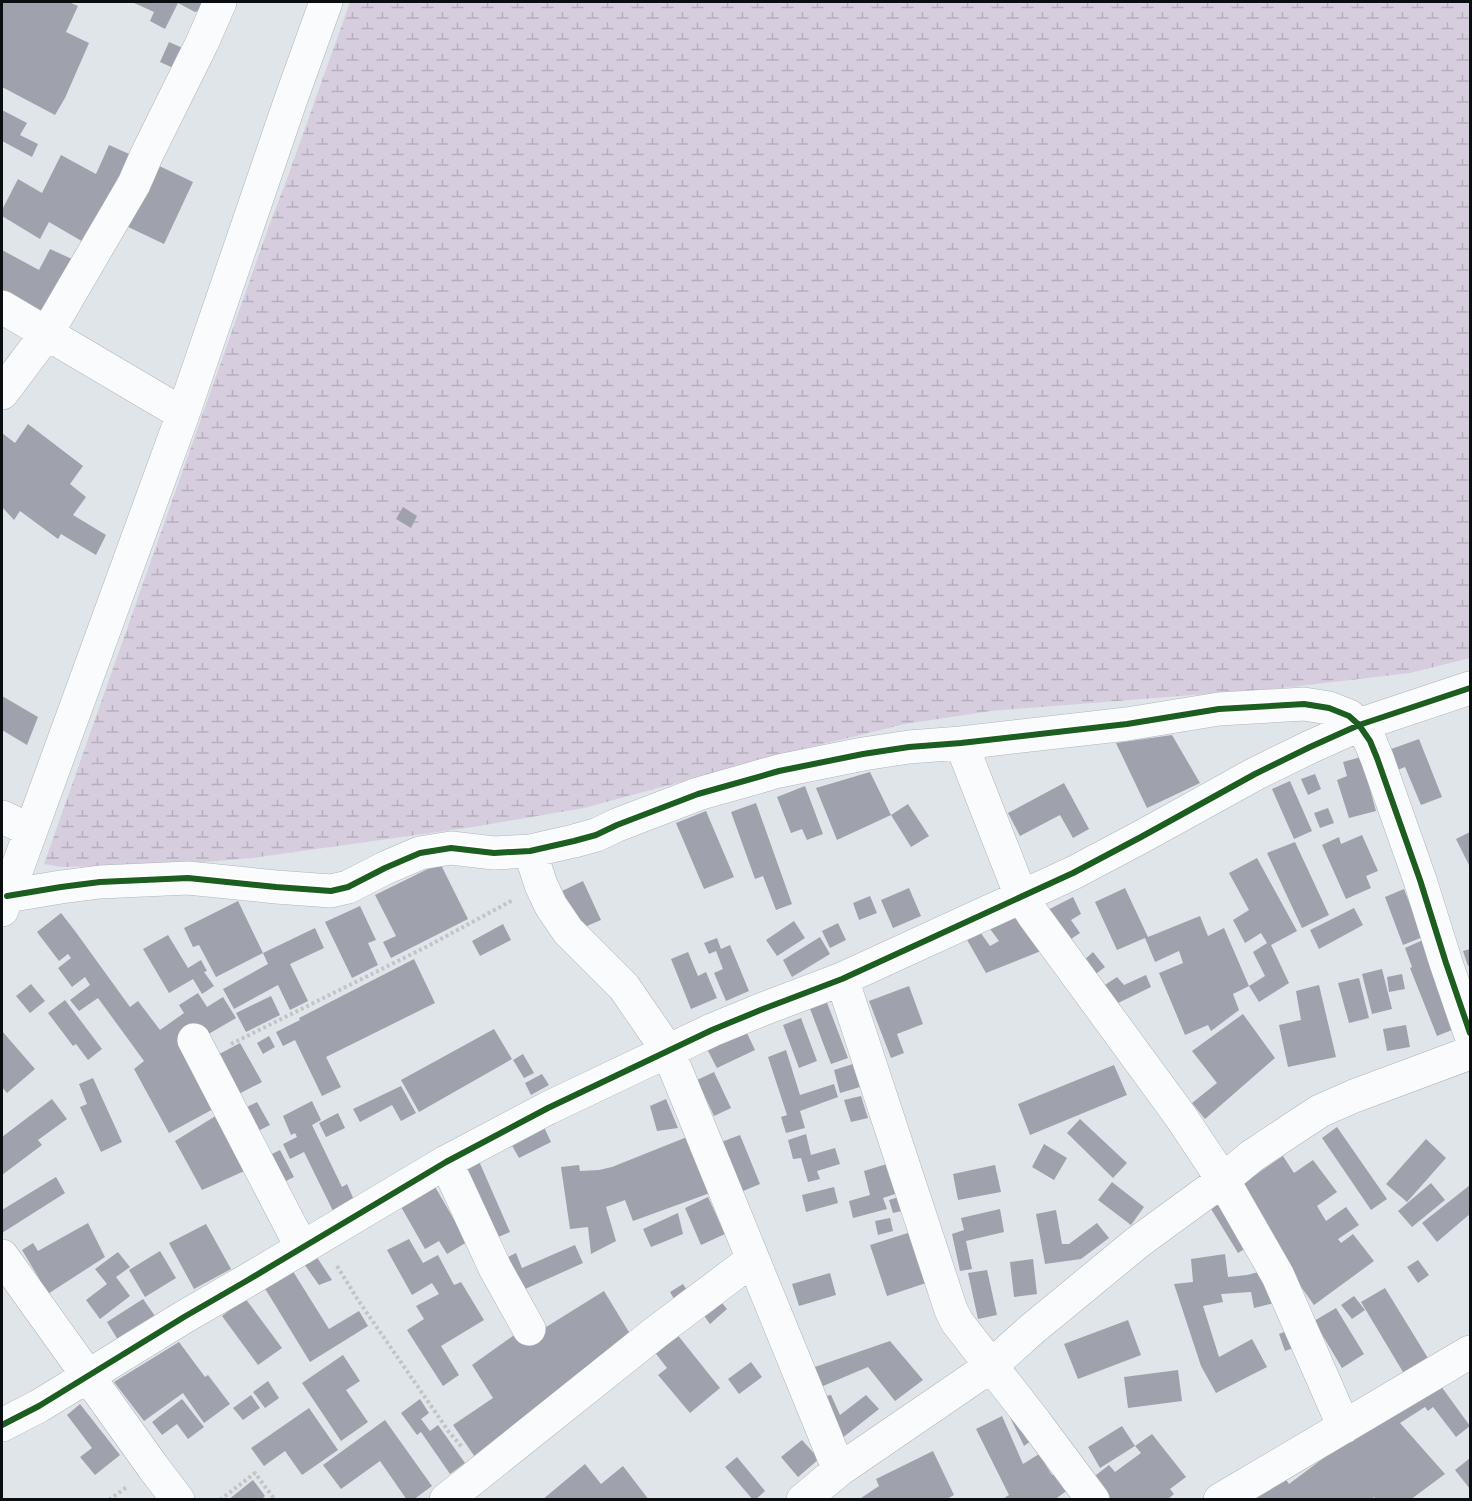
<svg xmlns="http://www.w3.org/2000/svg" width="1472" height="1501" viewBox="0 0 1472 1501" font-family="'Roboto Condensed',sans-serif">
	<defs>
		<pattern id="wetland-marsh" width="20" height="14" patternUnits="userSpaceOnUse" patternTransform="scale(1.5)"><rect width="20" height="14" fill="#d6cedf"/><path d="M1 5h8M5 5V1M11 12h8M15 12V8" fill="none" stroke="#b6b0be"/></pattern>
	</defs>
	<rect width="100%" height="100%" fill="#e0e5ea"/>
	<!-- wetland -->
	<path fill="url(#wetland-marsh)" d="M350 2H1470V658L1410 673 1282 688 991 711 905 724 799 750 584 808 473 827 253 858 170 865 61 867 44 864 269 226 288 176Z"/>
	<!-- building -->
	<path fill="#9fa1ac" d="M2 2H69L78 6 66 32 89 43 65 98 55 115 2 87Z
		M132 2H204L200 10 195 12 178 3 165 29 150 21 154 12Z
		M169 42 192 52 182 72 160 62Z
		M2 110 27 123 20 135 38 144 32 157 2 141Z
		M109 145 136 157 131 182 119 176 85 243 49 222 40 239 2 216V210L18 179 42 193 61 155 96 174Z
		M153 163 193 182 164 244 124 225Z
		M50 249 72 259 39 321 2 299V250L39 270Z
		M28 424 83 466 70 484 86 497 73 515 106 535 96 555 61 534 58 539 20 511 14 520 2 507V433L15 443Z
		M403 507 417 516 411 528 396 519Z
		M2 696 38 717 27 745 2 730Z
		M1172 735 1200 783 1147 808 1116 743Z
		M1419 739 1442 797 1421 805 1405 767 1390 773 1383 752Z
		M1361 757 1376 811 1349 818 1337 780 1347 776 1343 762Z
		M870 772 891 815 908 804 929 836 911 847 891 815 837 840 816 788Z
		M1315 774 1321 789 1308 795 1301 779Z
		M1290 781 1312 831 1294 839 1272 789Z
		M1064 783 1089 829 1073 838 1060 815 1020 836 1008 813Z
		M805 786 823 834 807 840 802 829 791 833 777 797Z
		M756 803 792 904 776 910 763 876 755 879 731 812Z
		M1328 808 1334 823 1320 828 1314 813Z
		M706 811 734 877 704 889 676 823Z
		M1470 832V867L1456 839Z
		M1362 835 1378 871 1366 876 1371 888 1346 899 1322 845 1339 837 1341 844Z
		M1295 842 1329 915 1302 928 1267 853Z
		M1257 858 1297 931 1271 945 1289 983 1259 1002 1249 986 1265 976 1253 952 1267 943 1261 933 1245 943 1233 920 1249 910 1229 873Z
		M440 863 468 919 391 958 383 942 396 936 375 895Z
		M583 881 601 920 580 929 562 891Z
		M909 888 921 916 893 928 881 900Z
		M1125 888 1148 937 1200 916 1208 936 1224 928 1249 986 1233 994 1239 1010 1211 1031 1208 1025 1185 1035 1159 973 1183 963 1179 951 1155 962 1145 938 1117 950 1095 902Z
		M1404 889 1423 937 1403 945 1385 897Z
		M870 896 877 913 859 920 853 903Z
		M1073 897 1081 914 1071 920 1080 933 1065 943 1042 913Z
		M238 901 263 953 315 928 324 948 290 964 308 1001 290 1010 278 985 234 1009 223 989 268 964 263 953 216 977 199 945 193 947 184 928Z
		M360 906 376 940 368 943 378 965 352 978 325 922Z
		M1354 908 1363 925 1319 949 1310 930Z
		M61 913 75 931 130 1007 138 1001 160 1030 184 1013 179 1005 198 993 207 1007 223 997 236 1018 200 1039 217 1107 169 1133 134 1069 144 1061 98 998 79 1011 70 1000 90 985 85 977 72 987 58 968 71 958 68 954 59 961 37 932Z
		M1015 917 1041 951 986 973 966 938 980 932 990 946 999 941 990 929Z
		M794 921 805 938 777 956 766 940Z
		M838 923 846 940 830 948 822 931Z
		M503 924 511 940 480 956 472 941Z
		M168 935 188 968 201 960 207 971 204 972 214 986 202 994 193 979 169 993 143 949Z
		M820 937 830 954 792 977 783 960Z
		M717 938 721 949 730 945 749 991 726 1001 714 973 723 969 716 951 709 954 704 943Z
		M1423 940 1457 1028 1437 1036 1410 968 1412 967 1405 948Z
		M1470 949V965L1468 966 1463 951Z
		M688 952 698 976 706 972 717 998 691 1009 671 959Z
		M1093 952 1105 967 1093 976 1082 962Z
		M414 959 435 1003 326 1057 341 1087 322 1096 295 1040 283 1046 276 1032 300 1020 299 1018Z
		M1382 969 1392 1009 1372 1014 1362 974Z
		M1402 974 1405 989 1389 992 1387 977Z
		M1146 975 1151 987 1118 1003 1105 985 1117 977 1124 985Z
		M1359 978 1369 1018 1349 1023 1338 983Z
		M31 984 45 1001 30 1013 16 996Z
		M1319 985 1336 1057 1288 1067 1279 1025 1301 1020 1296 991Z
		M909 986 923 1024 897 1034 904 1053 891 1058 869 1001Z
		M823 992 848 1058 831 1064 806 998Z
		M271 996 280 1015 246 1032 236 1013Z
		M65 1000 102 1049 88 1060 76 1044 73 1046 48 1013Z
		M1243 1014 1275 1058 1205 1119 1192 1103 1217 1083 1192 1051Z
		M801 1018 817 1061 799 1068 783 1025Z
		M1406 1025 1410 1047 1387 1051 1383 1029Z
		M494 1029 512 1059 419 1112 401 1080Z
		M2 1031 35 1069 7 1093 2 1087Z
		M746 1031 755 1050 717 1068 707 1049Z
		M269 1036 275 1047 263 1054 257 1043Z
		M240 1043 262 1082 231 1098 210 1059Z
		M786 1050 800 1095 834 1084 838 1097 800 1111 805 1128 786 1133 781 1117 787 1115 768 1057Z
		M523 1054 534 1073 524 1078 513 1060Z
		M853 1064 860 1087 840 1093 834 1070Z
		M1114 1065 1127 1095 1030 1135 1018 1104Z
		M714 1072 731 1108 714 1116 697 1080Z
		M542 1074 549 1085 531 1095 525 1083Z
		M93 1078 122 1142 101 1152 80 1107 87 1104 79 1084Z
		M401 1086 416 1113 401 1121 392 1105 360 1122 353 1109Z
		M861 1096 868 1118 851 1122 844 1100Z
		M52 1099 67 1119 38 1140 42 1145 2 1175V1137Z
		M666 1099 678 1128 657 1131 650 1106Z
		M312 1101 321 1120 312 1125 342 1187 347 1184 354 1200 333 1211 304 1152 290 1159 283 1144 297 1137 295 1133 291 1135 283 1116Z
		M257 1102 270 1125 254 1133 239 1111Z
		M222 1112 251 1168 202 1190 175 1141Z
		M338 1113 345 1128 326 1137 319 1123Z
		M1080 1119 1127 1163 1113 1178 1067 1133Z
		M543 1125 551 1142 519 1158 510 1142Z
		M1337 1127 1387 1199 1371 1210 1322 1138Z
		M806 1134 811 1155 835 1148 840 1164 817 1171 820 1179 808 1182 801 1158 793 1159 788 1140Z
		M740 1135 760 1184 736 1194 716 1144Z
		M687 1137 710 1193 633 1221 625 1200 606 1207 616 1241 591 1254 588 1227 570 1229 561 1167 579 1165 580 1171 599 1170 612 1167Z
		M1426 1139 1446 1158 1407 1202 1386 1184Z
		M1044 1144 1067 1158 1054 1180 1032 1167Z
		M280 1150 294 1177 280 1184 266 1157Z
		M1283 1156 1294 1173 1313 1160 1337 1192 1317 1206 1326 1221 1346 1207 1359 1225 1338 1239 1341 1243 1353 1234 1374 1261 1314 1305 1294 1277 1236 1188Z
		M478 1159 510 1232 491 1240 459 1167Z
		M890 1163 898 1193 883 1198 887 1209 853 1218 849 1201 870 1195 864 1171Z
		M995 1165 1001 1192 958 1200 953 1174Z
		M56 1177 65 1193 2 1233V1210Z
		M1112 1182 1144 1207 1131 1225 1098 1200Z
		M1431 1183 1445 1200 1412 1227 1398 1211Z
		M434 1185 467 1242 447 1254 439 1241 425 1249 400 1205Z
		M1470 1185V1214L1437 1242 1422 1223Z
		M834 1187 838 1203 806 1212 802 1195Z
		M902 1196 906 1210 893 1213 889 1200Z
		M1221 1196 1251 1245 1238 1253 1208 1204Z
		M708 1197 725 1234 701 1245 685 1208Z
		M1000 1209 1004 1232 966 1241 972 1269 960 1271 952 1234 964 1230 961 1218Z
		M1056 1210 1062 1244H1069L1097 1223 1109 1238 1081 1259 1045 1264 1036 1214Z
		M678 1213 683 1234 651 1247 643 1229Z
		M890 1218 893 1231 878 1235 875 1221Z
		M88 1223 105 1257 40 1299 31 1285 40 1280 22 1250 33 1243 38 1251Z
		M206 1224 231 1269 194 1289 169 1243Z
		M911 1232 929 1282 887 1296 870 1245Z
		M409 1239 423 1263 438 1255 454 1285 461 1282 484 1320 441 1346 459 1375 443 1386 407 1330 424 1319 416 1306 439 1294 432 1283 412 1295 387 1250Z
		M575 1245 583 1263 514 1294 500 1261 516 1253 522 1268Z
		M160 1251 176 1278 145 1297 129 1270Z
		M118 1252 130 1267 116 1277 130 1296 100 1319 86 1300 107 1284 95 1269Z
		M314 1253 332 1280 319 1285 302 1261Z
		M1225 1254 1228 1277 1247 1275 1267 1270 1274 1303 1254 1308 1251 1292 1221 1294 1223 1302 1203 1306 1219 1357 1252 1339 1267 1367 1216 1393 1201 1366 1174 1284 1193 1282 1191 1259Z
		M1033 1259 1037 1294 1014 1297 1010 1262Z
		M1418 1260 1429 1275 1418 1283 1407 1267Z
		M289 1265 329 1329 359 1311 368 1326 310 1362 261 1282Z
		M987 1270 997 1315 978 1319 968 1273Z
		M830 1273 836 1295 799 1306 792 1284Z
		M683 1284 691 1297 678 1306 670 1292Z
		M1385 1288 1431 1363 1406 1377 1361 1302Z
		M604 1291 635 1342 475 1457 453 1425 493 1398 472 1365 524 1328 530 1337Z
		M716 1296 727 1309 710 1324 699 1309Z
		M1354 1296 1365 1310 1352 1319 1341 1305Z
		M245 1298 282 1348 258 1365 222 1316Z
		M143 1299 155 1316 118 1340 107 1322Z
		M1336 1308 1364 1354 1342 1368 1314 1321Z
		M1128 1320 1141 1355 1078 1379 1064 1344Z
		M672 1328 720 1388 690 1413 658 1375 667 1368 650 1346Z
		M1292 1329 1299 1346 1285 1351 1279 1334Z
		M890 1341 923 1380 895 1401 868 1367 816 1389 809 1369Z
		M179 1342 205 1377 208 1375 230 1404 204 1423 183 1393 144 1421 114 1382Z
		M343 1355 360 1381 346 1390 368 1422 341 1441 302 1383Z
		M751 1362 762 1377 739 1394 728 1379Z
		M1178 1370 1182 1401 1128 1408 1124 1377Z
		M268 1381 279 1398 265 1408 253 1392Z
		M1438 1382 1470 1426 1456 1437 1433 1407 1428 1411 1425 1407 1400 1423 1445 1474 1410 1500H1376L1374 1497 1371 1500H1250L1283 1475 1289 1484 1337 1448Z
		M251 1395 260 1408 243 1420 233 1408Z
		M831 1395 840 1415 866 1395 879 1409 836 1443 817 1398Z
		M182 1399 204 1427 188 1439 177 1424 162 1435 152 1422Z
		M420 1399 429 1413 421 1419 430 1431 438 1425 465 1463 450 1474 421 1432 417 1435 401 1413Z
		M80 1404 120 1455 95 1475 80 1457 92 1448 67 1415Z
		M309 1408 338 1450 302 1475 285 1451 264 1466 251 1448Z
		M1007 1411 1039 1435 1024 1446Z
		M1002 1416 1023 1464 1039 1454 1052 1475 1060 1469 1072 1487 1054 1500H1001L1009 1495 976 1429Z
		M385 1420 432 1486 413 1500H407L380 1461 341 1489 323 1465Z
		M1122 1426 1135 1446 1100 1468 1088 1447Z
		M1152 1434 1186 1477 1170 1489 1174 1494 1167 1500H1100L1087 1482 1109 1465 1115 1472 1141 1453 1135 1446Z
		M802 1440 819 1459 798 1477 781 1457Z
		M933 1451 954 1495 945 1500H858L879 1486 876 1479Z
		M737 1457 765 1491 755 1500H753L725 1467Z
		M1470 1458V1489L1455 1470Z
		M585 1464 601 1484 623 1466 649 1500H542Z
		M253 1480 265 1496 261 1500H228Z"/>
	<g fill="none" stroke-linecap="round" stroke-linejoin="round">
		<!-- minor casing -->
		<g stroke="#b1b4b8" stroke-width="34">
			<path id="minor" d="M2 307 183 414
				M2 393 47 333 134 184 147 154 202 43 220 2
				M961 743 1021 896 1034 916 1181 1117 1223 1180 1278 1276 1344 1427
				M2 817 30 830
				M530 851 541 885 551 906 568 931 624 987 668 1051 839 1470
				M7 896 61 887 100 882 188 878 276 887 331 891 348 887 385 868 420 853 451 848 494 853 530 851 574 841 596 835 617 825 698 794 779 771 863 754 909 747 961 743 1127 724 1219 709 1304 704 1329 708 1349 716 1359 725 1370 741 1377 758 1420 880 1446 963 1470 1033
				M2 910 183 414 291 99 326 2
				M842 979 951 1310 957 1322 1035 1422 1093 1500
				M194 1040 302 1248
				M446 1162 495 1268 529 1329
				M2 1256 153 1467 178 1500
				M2 1425 39 1406 184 1317 248 1280 446 1162 548 1108 712 1030 763 1009 842 979 1073 873 1141 837 1255 774 1310 747 1359 725 1470 688
				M446 1500 655 1333 752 1260
				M803 1500 839 1470 991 1366 1031 1330 1138 1242 1223 1180 1252 1156 1291 1130 1320 1111 1354 1096 1470 1053
				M1220 1500 1470 1352"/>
		</g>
		<!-- path -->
		<path stroke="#c2c4c5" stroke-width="4" stroke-dasharray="3 3" stroke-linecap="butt" d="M231 1044 426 947 513 900
			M337 1266 358 1300 449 1432 462 1447
			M109 1500 128 1486
			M220 1500 255 1473 275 1500"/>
		<!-- minor -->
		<use href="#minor" stroke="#fafbfc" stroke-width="33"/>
		<!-- cycleway casing -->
		<g stroke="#fff" stroke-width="10">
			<path id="cycleway" d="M7 896 61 887 100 882 188 878 276 887 331 891 348 887 385 868 420 853 451 848 494 853 530 851 574 841 596 835 617 825 698 794 779 771 863 754 909 747 961 743 1127 724 1219 709 1304 704 1329 708 1349 716 1359 725 1370 741 1377 758 1420 880 1446 963 1470 1033
				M2 1425 39 1406 184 1317 248 1280 446 1162 548 1108 712 1030 763 1009 842 979 1073 873 1141 837 1255 774 1310 747 1359 725 1470 688"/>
		</g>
		<!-- cycleway -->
		<use href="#cycleway" stroke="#1b5e20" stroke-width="6"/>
	</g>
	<!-- border -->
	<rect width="1472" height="1501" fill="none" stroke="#0b0e11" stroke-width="6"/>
</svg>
